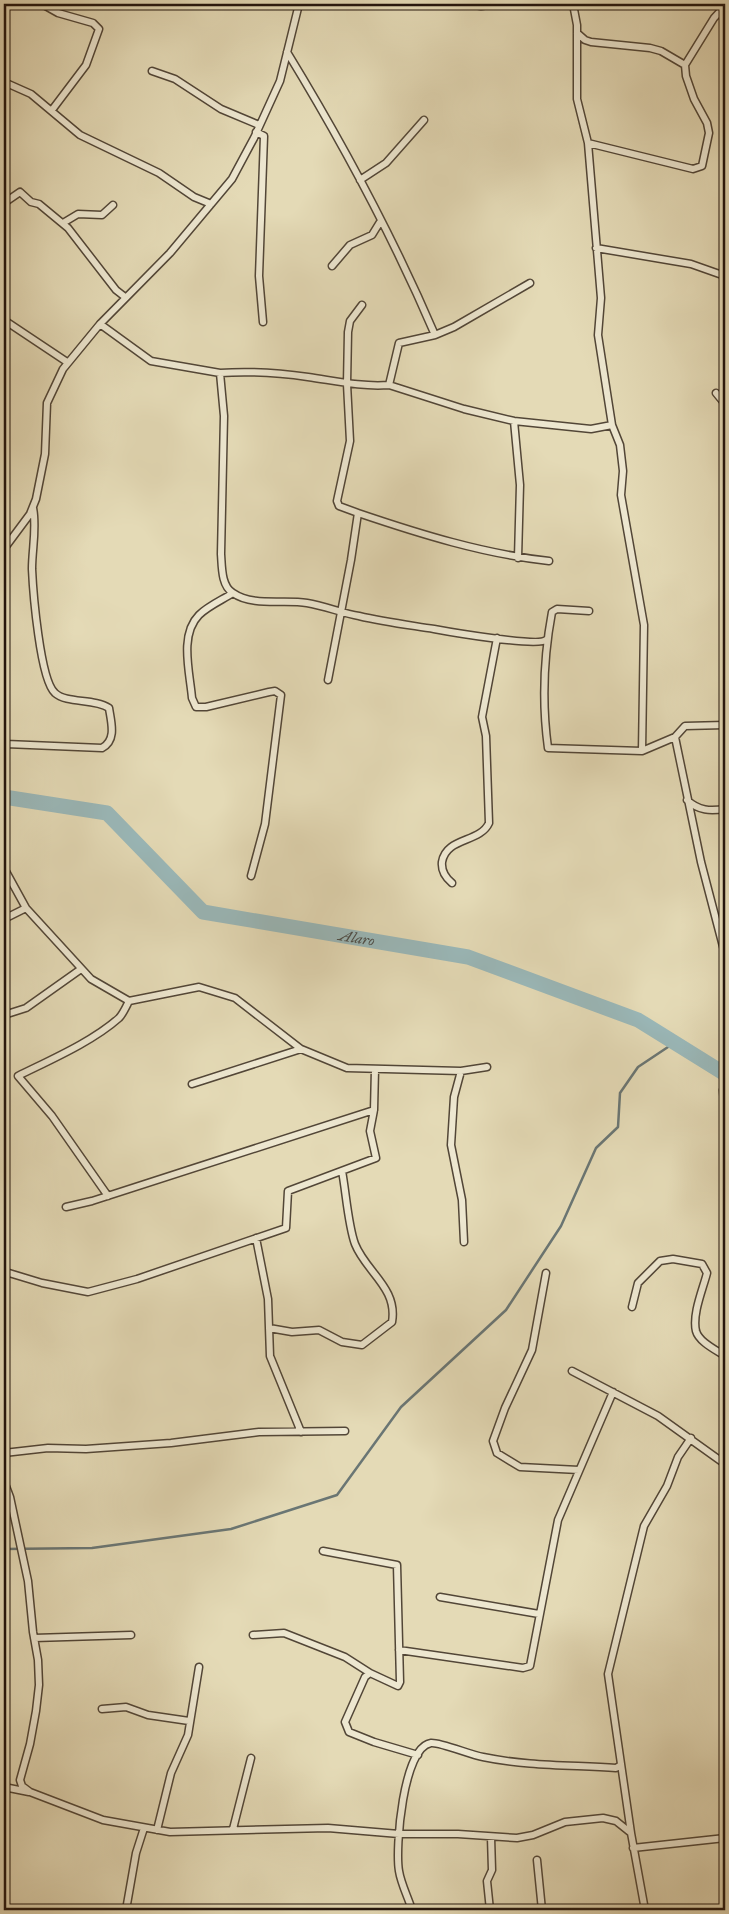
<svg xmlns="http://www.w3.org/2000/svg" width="729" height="1914" viewBox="0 0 729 1914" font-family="'IM FELL Great Primer',serif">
	<rect width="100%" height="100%" fill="#e4dab6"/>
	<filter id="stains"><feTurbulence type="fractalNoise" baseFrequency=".004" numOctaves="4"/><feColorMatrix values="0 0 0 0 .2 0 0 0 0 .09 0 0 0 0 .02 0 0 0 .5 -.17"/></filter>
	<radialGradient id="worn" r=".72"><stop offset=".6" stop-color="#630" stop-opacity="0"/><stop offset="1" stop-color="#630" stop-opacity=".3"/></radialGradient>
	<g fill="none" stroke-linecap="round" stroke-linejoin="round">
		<!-- stream -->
		<path stroke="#6a7674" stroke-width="2.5" d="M4 1549 92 1548 231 1529 337 1495 401 1407 506 1310 561 1226 596 1148 618 1127 620 1093 638 1067 674 1043"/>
		<!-- river -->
		<path stroke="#9ab8b9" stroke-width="15" id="s1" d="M4 797 107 813 203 912 468 957 638 1020 725 1074"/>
		<!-- street casing -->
		<g stroke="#524637" stroke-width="9">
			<path id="street" d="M42 4 58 13 93 23 99 29 86 65 52 110
				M468 4 481 6 497 4
				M573 4 577 25V99L588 143 693 169 702 166 709 133 707 123 694 99 686 76 685 65 714 18 725 6
				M577 33 585 40 591 42 650 48 661 51 685 65
				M287 52C342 142 393 237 435 335
				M152 71 175 79 221 109 259 125
				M4 82 31 94 80 135 159 173 194 197 211 204
				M256 132 264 136 259 276 263 322
				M588 143 601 298 598 335 612 425 620 445 623 471 621 495 644 625 642 751
				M360 180 386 163 424 120
				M4 203 20 192 31 202 39 204 68 228 116 290 125 297
				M63 223 78 214 102 215 113 205
				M596 248 691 264 725 276
				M332 266 350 245 372 235 380 222
				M4 320 67 362
				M100 324 151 361 220 373 224 416 221 554C222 566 221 586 233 593 253 607 284 599 307 603 325 606 342 613 359 616 384 622 409 625 434 629 450 632 538 647 546 640
				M220 373C249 371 280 373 308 377 336 381 361 387 389 385L399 343 435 335 454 327 530 283
				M389 385 464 409 514 421 591 429 612 425
				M716 393 725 404
				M514 421 520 485 518 558
				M358 513 339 506 337 501 350 441 347 384 348 332 350 321 362 305
				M4 549 30 514 36 499 45 454 47 403 63 369 100 324 170 253 232 179 254 138 280 81 299 4
				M233 593C222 600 208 606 199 615 179 635 190 673 192 698L196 707H206L269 692 275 691 281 695 265 824 251 876
				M589 611 557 609 552 612C544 655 542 704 548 748L642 751 675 737 685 726 725 725
				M328 680 351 560 358 513C420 534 484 554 549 561
				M4 731 6 744 4 748
				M675 737 701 862 725 954
				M6 744 102 748C117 740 111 722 109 708 94 698 67 704 55 693 40 680 33 591 32 569 32 549 37 528 33 508
				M687 800C699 811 710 811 725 809
				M4 868 26 908 4 919
				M452 883C446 878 441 872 442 862 446 837 480 843 489 823L486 736 482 717 497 638
				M26 908 91 979 129 1001
				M4 1015 26 1008 81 969
				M461 1071 454 1097 451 1145 462 1200 464 1242
				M192 1084 301 1049
				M725 1086 723 1090 725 1115
				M108 1196 52 1116 18 1076C50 1060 92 1042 119 1018 123 1014 126 1007 129 1001L199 987 235 998 301 1049 347 1068 461 1071 487 1067
				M66 1207 92 1201 374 1110
				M256 1238 268 1299 270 1356 301 1432
				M546 1273 532 1350 505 1408 493 1441 497 1453 520 1467 579 1470
				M4 1274 9 1273 42 1283 88 1292 137 1279 286 1228 288 1191 376 1158 370 1131 374 1110 375 1069
				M632 1307 638 1283 660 1261 673 1259 702 1264 707 1273C703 1289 692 1314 696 1331 699 1342 716 1350 725 1356
				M269 1328 292 1332 319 1330 342 1342 362 1345 392 1322C398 1288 366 1272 355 1244 348 1225 346 1192 342 1171
				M572 1371 658 1416 725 1464
				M4 1453 48 1448 86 1449 171 1443 259 1432 345 1431
				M4 1481 10 1497 28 1581 33 1632 38 1660 39 1685 36 1711 30 1744 20 1780 22 1786 30 1792 103 1820 170 1832 328 1828 399 1834H458L517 1838 533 1835 565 1822 603 1818 616 1821 631 1833 645 1910
				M323 1551 397 1565 400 1682 398 1686 370 1673 365 1677 345 1722 349 1732 374 1742 418 1755
				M440 1597 539 1614
				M253 1635 284 1633 345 1657 370 1673
				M34 1638 131 1635
				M399 1650 523 1668 530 1666 558 1520 613 1392
				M102 1709 126 1707 148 1715 189 1721
				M4 1787 29 1792
				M233 1829 251 1758
				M157 1830 171 1773 188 1735 199 1667
				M631 1833 608 1674 644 1526 667 1486 678 1457 691 1438
				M633 1848 725 1838
				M537 1860 542 1910
				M126 1910 136 1853 144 1828
				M412 1910C408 1897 401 1884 399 1871 395 1848 403 1747 431 1743 440 1742 471 1755 483 1757 526 1766 572 1765 616 1768L621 1765
				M490 1910 487 1881 492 1870 491 1837"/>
		</g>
		<!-- street -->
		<use href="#street" stroke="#ede7d0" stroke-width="6"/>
	</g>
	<g text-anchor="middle" stroke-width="4" stroke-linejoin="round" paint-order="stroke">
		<!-- water labels -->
		<g font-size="15" font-style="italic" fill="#4c4d49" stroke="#ede7d0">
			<text dy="5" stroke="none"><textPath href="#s1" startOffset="398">Alaro</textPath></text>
		</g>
	</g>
	<!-- margin -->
	<rect width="729" height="1914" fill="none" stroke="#e4dab6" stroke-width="20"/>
	<rect x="5" y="5" width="719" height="1904" fill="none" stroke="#22140d" stroke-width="2.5"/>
	<rect x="10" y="10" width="709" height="1894" fill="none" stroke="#22140d"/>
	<rect width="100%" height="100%" filter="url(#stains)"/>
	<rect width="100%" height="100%" fill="url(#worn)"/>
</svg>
